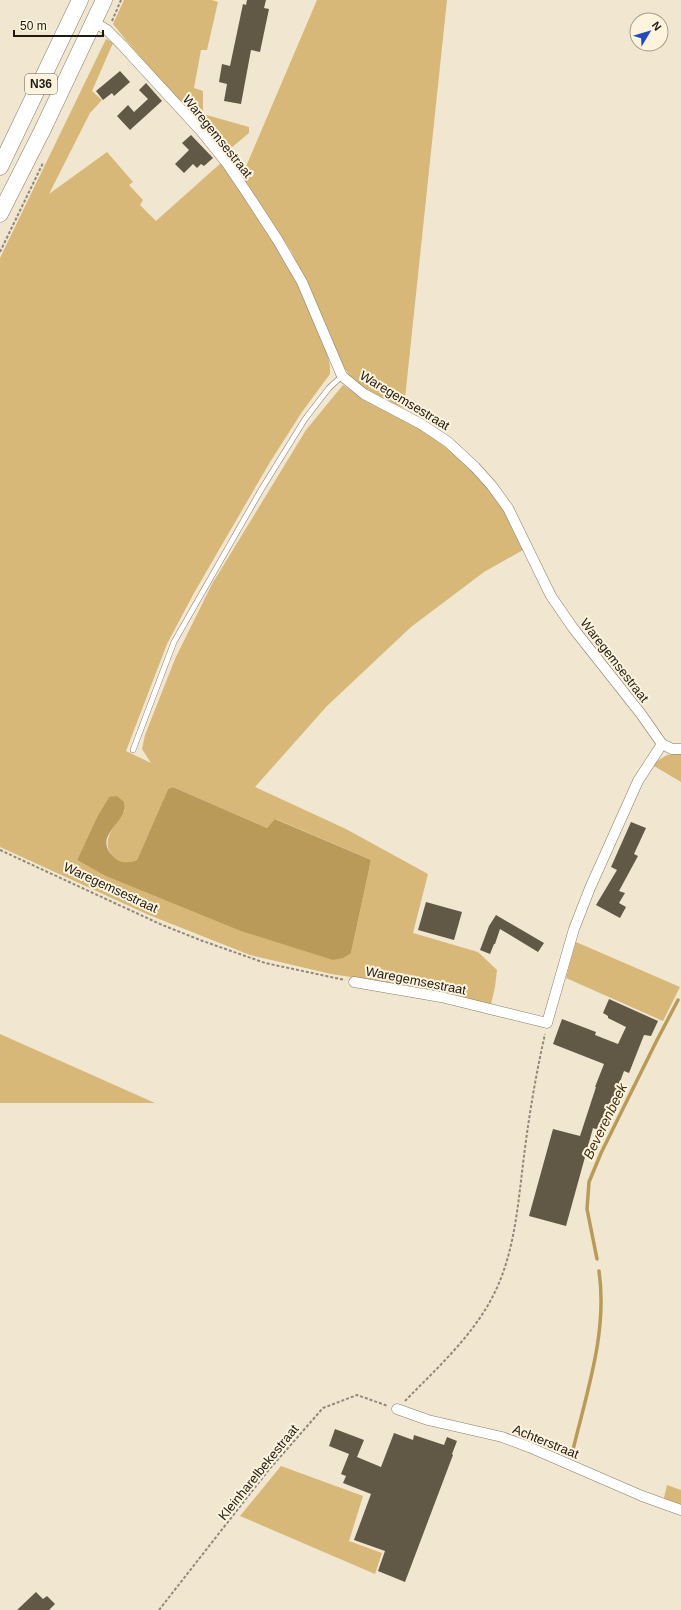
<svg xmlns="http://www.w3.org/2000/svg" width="681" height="1610" viewBox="0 0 681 1610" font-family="Helvetica,sans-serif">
	<rect width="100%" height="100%" fill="#f1e6d0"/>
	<!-- green -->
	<path fill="#d7b878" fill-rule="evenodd" d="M124 0H212L218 2 207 50H201L194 88 203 91V114L249 127V133L225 153C189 108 148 69 113 24Z
		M317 0H447L404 408 384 400 354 381 345 369 333 344 315 300 291 251 242 176Z
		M106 39 113 43 92 91 102 100 90 113 49 194 107 152 133 182 129 185 143 200 140 205 156 221 222 162 294 273 326 347 330 366V374L302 412 270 462 194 593 167 644 126 751 151 763 142 749 145 735 175 659 212 584 306 430 343 385 364 399 423 430 463 461 477 474 496 498 507 516 523 550 484 572 411 627 327 706 255 787 346 829 428 874 413 933 478 952 497 970 495 987 491 1004 416 987 331 974 250 955 149 915 0 847V258ZM173 787 267 828 276 819 371 860 351 953C258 926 162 906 77 860L97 817 109 797 125 810C116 824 98 842 114 857 121 864 128 863 137 860L168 789Z
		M681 753V782L654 766V763L667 755Z
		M576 942 680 987 663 1021 566 978Z
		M0 1034 155 1103H0Z
		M281 1466 363 1496 349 1541 382 1553 375 1574 240 1516Z
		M667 1485 681 1490V1505L664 1498Z"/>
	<!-- water -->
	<path fill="#b99a59" d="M173 787 267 828 275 819 371 860 351 953 343 958 333 960 241 931 106 876 77 860 97 817 109 797 117 796 124 802C124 804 125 808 124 811 119 826 94 839 114 857 121 864 128 863 137 860L168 789Z"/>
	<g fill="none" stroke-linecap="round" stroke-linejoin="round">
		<!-- stream -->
		<path stroke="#b99a59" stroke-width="3.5" d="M597 1259 587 1209 589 1182 601 1153 656 1042 678 1000
			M572 1454C586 1394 608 1333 599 1271"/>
	</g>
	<!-- building -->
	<path fill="#615845" d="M247 0H266L264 8 269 9 260 52 251 50 241 104 224 101 227 84 219 82 222 64 230 66 243 4 246 5Z
		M120 71 130 82 114 96 112 93 103 100 96 91Z
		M146 83 162 101 130 130 117 116 128 105 134 112 148 99 139 90Z
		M191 135 213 158 204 166 201 164 197 168 193 164 184 173 175 164 189 150 182 143Z
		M631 822 646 828 634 854 638 856 619 891 625 893 619 903 626 907 620 918 596 905 617 870 611 867Z
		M426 902 462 912 454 940 418 930Z
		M496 915 544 943 538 952 500 929 495 944H494L490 954 480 950 489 926Z
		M609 999 658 1021 651 1036 644 1035 629 1073 624 1071 614 1098 617 1099 604 1132 593 1128 566 1226 529 1216 553 1129 580 1136 596 1087H595L604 1064 553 1044 562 1019 596 1032 595 1035 618 1044 626 1027 608 1018V1016L603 1013Z
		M335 1429 364 1440 357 1457 381 1467 394 1433 413 1440 414 1435 444 1445 447 1437 457 1441 452 1454 453 1455 405 1582 378 1571 385 1551 354 1540 371 1494 343 1483 346 1476 341 1474 349 1454 329 1446Z
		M36 1592 43 1599 47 1596 55 1604 49 1610H17Z"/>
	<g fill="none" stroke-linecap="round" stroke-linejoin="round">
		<!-- service casing -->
		<g stroke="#867c68" stroke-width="6">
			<path id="service" d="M133 750 174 642 261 490 305 419 329 388 342 376"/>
		</g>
		<!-- minor casing -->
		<g stroke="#867c68" stroke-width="11">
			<path id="minor" d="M94 22 107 30 122 45 201 131 226 162 247 193 277 239 302 282 342 376 364 394 421 424 448 442 475 467 492 486 508 508 551 596 573 628 641 714 662 744 672 749H681
				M354 982 441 997 547 1023 574 929 590 888 638 781 662 744
				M397 1409 428 1420 502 1437 529 1447 642 1496 681 1510"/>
		</g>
		<!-- primary casing -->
		<g stroke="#867c68" stroke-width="17">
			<path id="primary" d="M0 167 80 0
				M0 214 42 131 104 0"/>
		</g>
		<!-- path -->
		<path stroke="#908879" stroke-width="2" stroke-dasharray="3 2" stroke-linecap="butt" d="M112 21 121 0
			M0 252 43 163
			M0 850 160 924 200 940 265 963 345 980
			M405 1401C437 1368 473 1336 494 1294 515 1252 518 1203 524 1156 529 1115 536 1074 545 1034
			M159 1610 267 1472 323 1408 357 1395 388 1406"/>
		<!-- service -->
		<use href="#service" stroke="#fff" stroke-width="5"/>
		<!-- minor -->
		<use href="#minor" stroke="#fff" stroke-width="10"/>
		<!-- primary -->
		<use href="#primary" stroke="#fff" stroke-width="16"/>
	</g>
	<g text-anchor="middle" stroke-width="4" stroke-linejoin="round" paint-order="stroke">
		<!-- shield labels -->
		<rect fill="#fef3dd" stroke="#625c50" stroke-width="1" x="25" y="74" width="32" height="20" rx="3"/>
		<g font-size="12" font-weight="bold" fill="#1f1b13">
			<text x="41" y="88">N36</text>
		</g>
		<!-- street labels -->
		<g font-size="13" fill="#1f1b13" stroke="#fef3dd">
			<text transform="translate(218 136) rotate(51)" y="5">Waregemsestraat</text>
			<text transform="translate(405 400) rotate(31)" y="5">Waregemsestraat</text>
			<text transform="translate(615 660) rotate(52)" y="5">Waregemsestraat</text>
			<text transform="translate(111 887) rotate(25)" y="5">Waregemsestraat</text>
			<text transform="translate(416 980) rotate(11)" y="5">Waregemsestraat</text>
			<text transform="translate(546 1441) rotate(22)" y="5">Achterstraat</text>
			<text transform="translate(258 1472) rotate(-51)" y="5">Kleinharelbekestraat</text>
		</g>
		<!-- water labels -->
		<g font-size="14" font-style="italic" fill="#403215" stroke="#fef3dd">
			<text transform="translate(605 1121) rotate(-64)" y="5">Beverenbeek</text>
		</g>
	</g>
	<!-- north arrow -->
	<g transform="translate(649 32) rotate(52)"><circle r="19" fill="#fef3dd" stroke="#a59d8c"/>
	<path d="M0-3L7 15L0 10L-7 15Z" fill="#224bb9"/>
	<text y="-6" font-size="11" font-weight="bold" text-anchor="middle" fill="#1f1b13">N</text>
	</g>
	<!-- scale -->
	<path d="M14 30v6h89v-6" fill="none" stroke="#1f1b13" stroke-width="2"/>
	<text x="20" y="30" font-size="12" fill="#1f1b13" stroke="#fef3dd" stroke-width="3" paint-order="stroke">50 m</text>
</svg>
